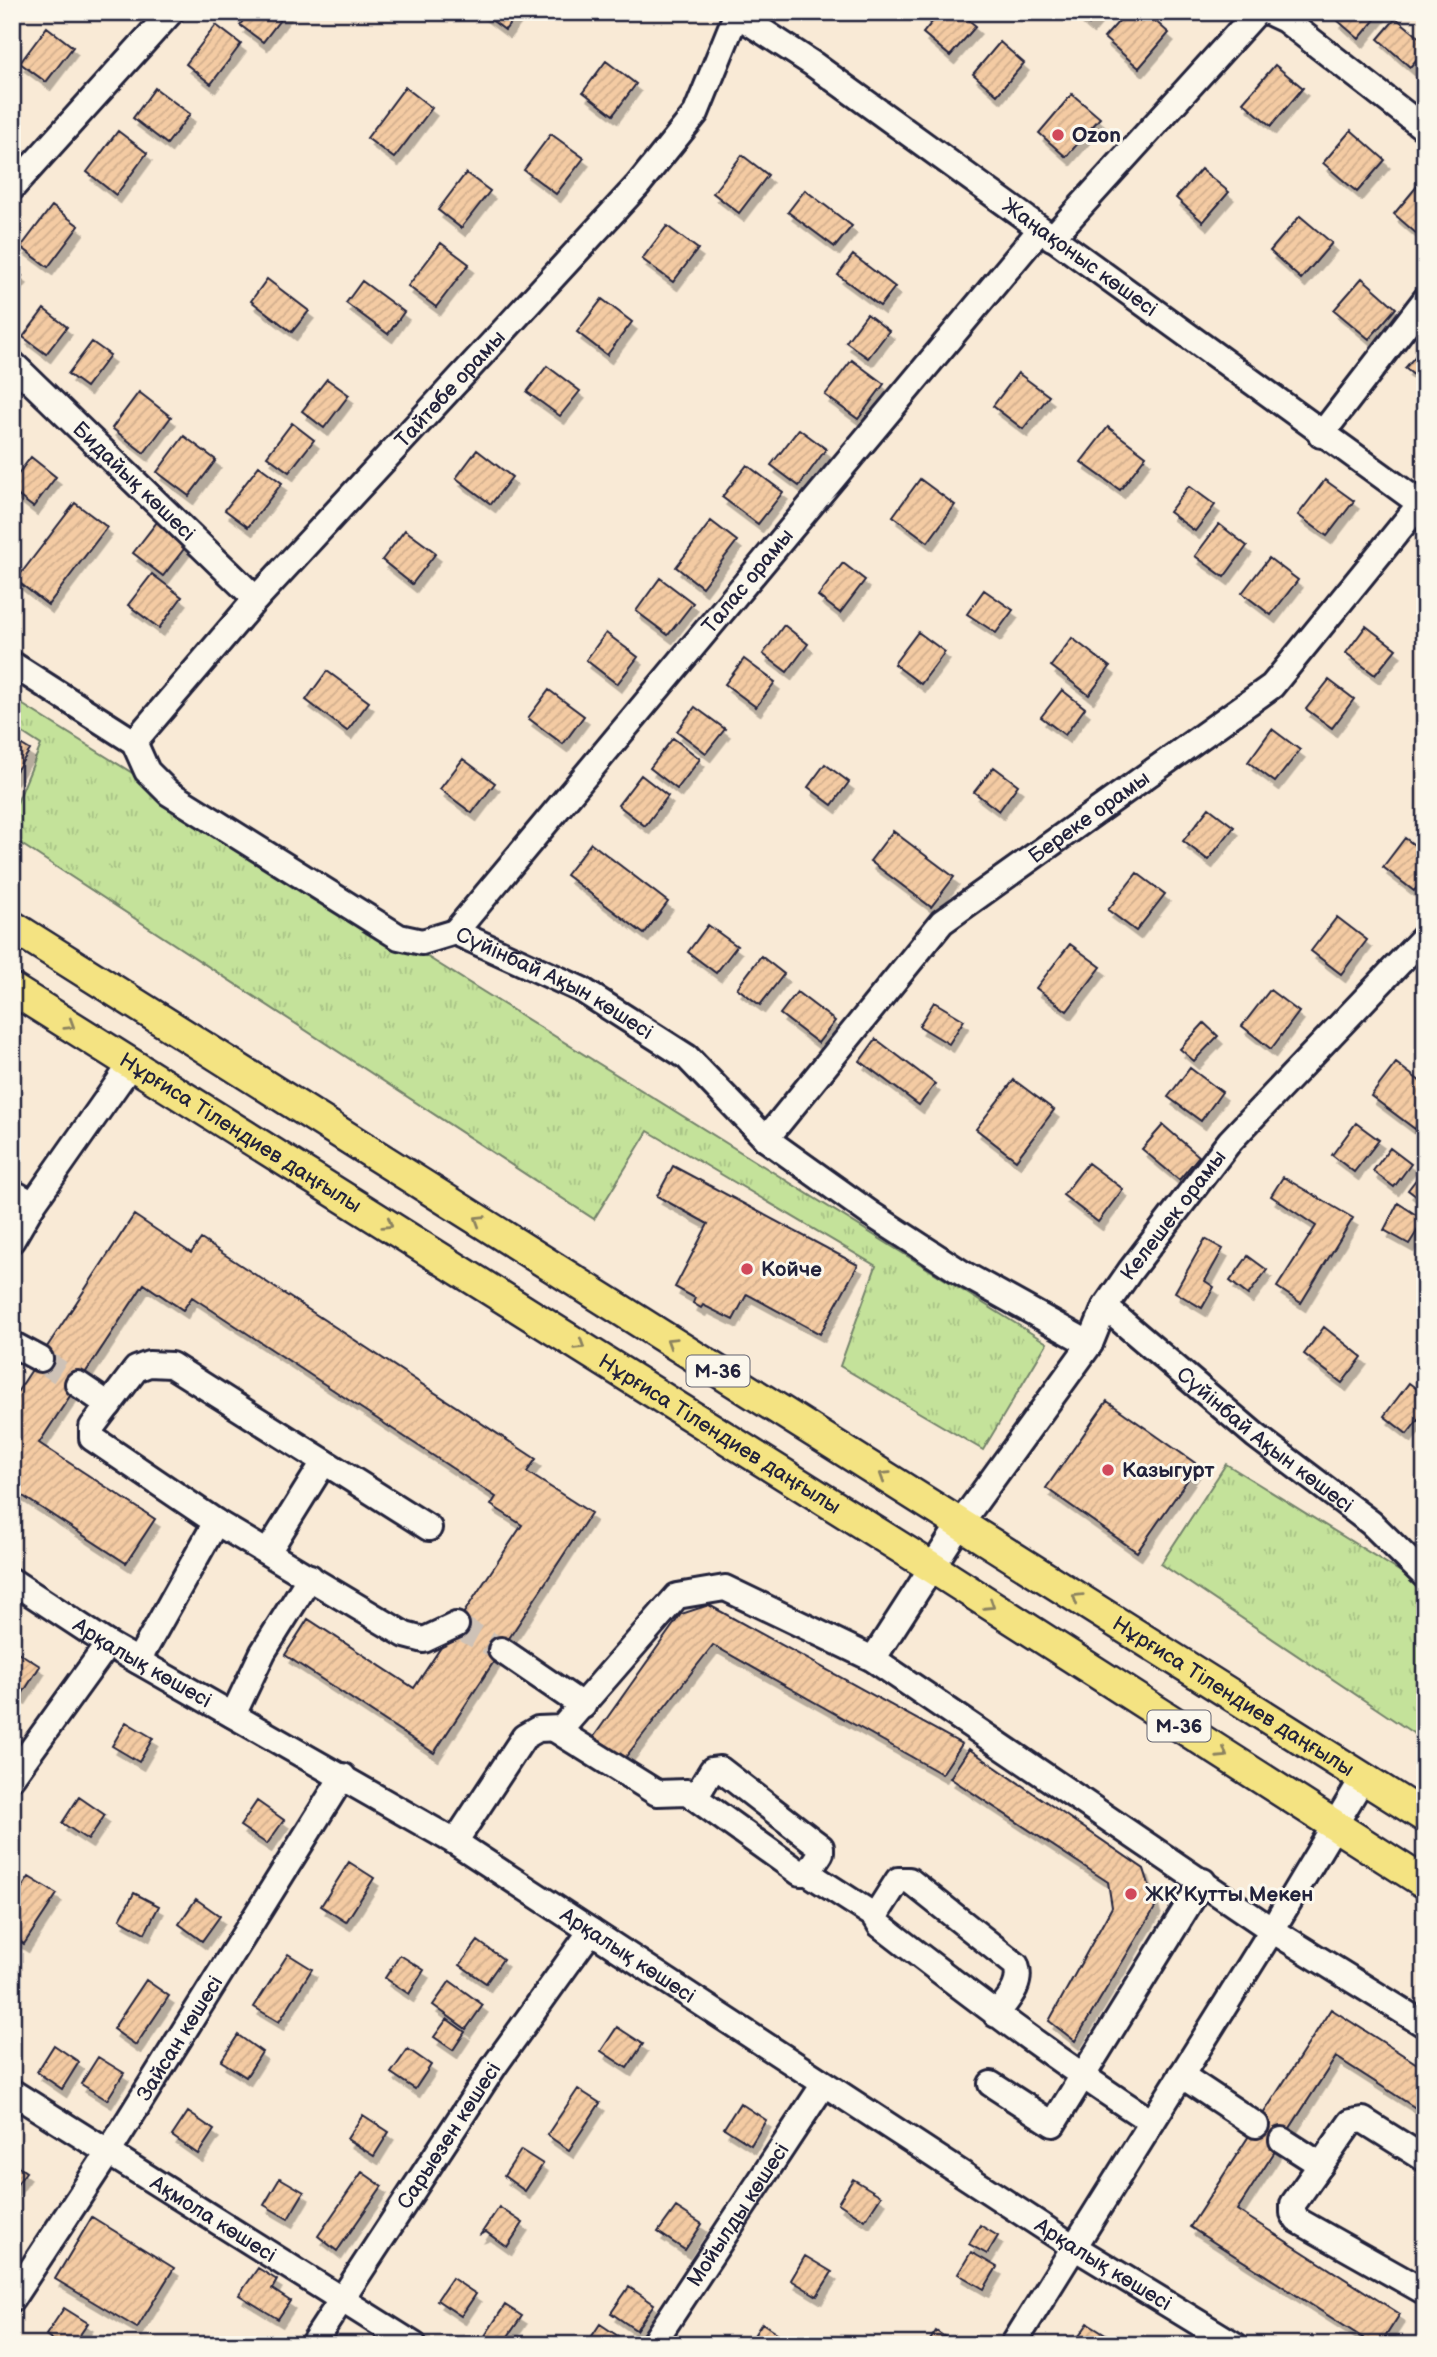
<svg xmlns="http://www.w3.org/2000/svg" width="1437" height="2357" viewBox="0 0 1437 2357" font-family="'Balsamiq Sans',sans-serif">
	<defs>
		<pattern id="grass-tufts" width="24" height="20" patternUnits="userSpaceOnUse" patternTransform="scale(1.75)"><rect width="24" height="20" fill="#c4e29a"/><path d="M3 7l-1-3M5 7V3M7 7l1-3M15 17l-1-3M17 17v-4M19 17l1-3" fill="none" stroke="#a8c286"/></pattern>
		<pattern id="building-hatch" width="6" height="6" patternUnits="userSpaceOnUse" patternTransform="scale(1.75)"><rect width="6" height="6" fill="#f4cba3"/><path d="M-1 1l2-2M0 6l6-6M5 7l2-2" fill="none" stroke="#d1ae8d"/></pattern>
		<filter id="shadow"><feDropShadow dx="4.5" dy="8" stdDeviation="0" flood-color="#0004"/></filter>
	</defs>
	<rect width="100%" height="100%" fill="#f9ead6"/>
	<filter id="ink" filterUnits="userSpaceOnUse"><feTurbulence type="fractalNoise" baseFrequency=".0143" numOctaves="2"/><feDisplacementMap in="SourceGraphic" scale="14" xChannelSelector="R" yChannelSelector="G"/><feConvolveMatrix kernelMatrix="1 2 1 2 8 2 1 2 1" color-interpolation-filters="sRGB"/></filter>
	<g filter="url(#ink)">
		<!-- grass -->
		<path fill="url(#grass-tufts)" stroke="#73826a" stroke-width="2" d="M12 698 1047 1343 983 1450 840 1366 876 1266 648 1131 594 1219 12 838V815L41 745 12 726Z
			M1226 1464 1425 1587V1741L1161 1564Z"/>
		<!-- building -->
		<path fill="url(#building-hatch)" stroke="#22223b" stroke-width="2" filter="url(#shadow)" d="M249 12H286L263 42 240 25Z
			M481 12H519L505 30Z
			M940 12H959L976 26 950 56 923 33Z
			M1074 12H1100L1089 25Z
			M1127 12H1145L1169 33 1139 68 1104 38Z
			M1344 12H1381L1359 39 1337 20Z
			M1396 18 1425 42V50L1410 67 1378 39Z
			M216 25 241 44 211 84 186 64Z
			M47 27 73 47 46 82 20 63Z
			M1000 42 1024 63 997 95 973 74Z
			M606 61 636 84 613 115 583 92Z
			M1275 65 1303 88 1271 126 1243 102Z
			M405 87 432 108 394 158 367 138Z
			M155 88 190 114 167 144 133 118Z
			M1072 94 1100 118 1066 157 1039 133Z
			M1351 130 1385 160 1357 192 1323 163Z
			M118 131 147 153 116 195 87 172Z
			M551 134 584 158 556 194 524 170Z
			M742 155 768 175 739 213 713 193Z
			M1201 169 1229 192 1203 222 1176 198Z
			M466 173 490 191 461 228 438 210Z
			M1418 185 1425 191V241L1394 214Z
			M805 190 852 226 835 247 788 212Z
			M52 206 79 226 48 267 21 247Z
			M1300 216 1332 243 1301 279 1270 251Z
			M667 226 698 249 673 282 642 259Z
			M441 243 469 264 436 307 408 286Z
			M853 255 895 287 880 306 838 275Z
			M12 269 22 276 12 288Z
			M1362 278 1396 308 1369 339 1334 310Z
			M267 279 309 311 292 332 251 301Z
			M362 281 404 312 388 334 346 303Z
			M602 299 632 322 607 355 577 332Z
			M44 309 67 327 46 354 23 337Z
			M867 314 889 331 868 358 846 342Z
			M92 342 110 355 86 387 68 374Z
			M1425 345V384L1405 368Z
			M852 360 884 384 858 419 825 395Z
			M547 366 580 391 560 416 527 392Z
			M1018 373 1049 396 1023 429 993 406Z
			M327 379 349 395 324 428 302 411Z
			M139 392 171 417 144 453 112 428Z
			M292 423 314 440 289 472 267 456Z
			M1108 427 1146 456 1120 490 1081 462Z
			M799 429 826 449 799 486 771 465Z
			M184 436 216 460 189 496 157 472Z
			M477 450 512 477 491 504 456 478Z
			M31 457 56 477 33 507 12 491V482Z
			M747 465 783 492 758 524 722 497Z
			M259 466 282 483 248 527 225 510Z
			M920 479 955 505 928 542 893 516Z
			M1325 480 1354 501 1327 536 1298 515Z
			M1189 486 1215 505 1195 531 1169 512Z
			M75 503 107 527 48 605 16 580Z
			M711 521 737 541 702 587 676 567Z
			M157 522 187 545 163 576 133 553Z
			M1219 524 1247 546 1224 577 1195 556Z
			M405 530 436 553 412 584 382 560Z
			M1269 558 1298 580 1271 615 1242 593Z
			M843 563 865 580 840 613 818 596Z
			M152 574 182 597 159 628 128 605Z
			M660 578 693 603 668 635 636 611Z
			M984 590 1013 610 996 633 967 614Z
			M784 625 808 644 787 672 763 654Z
			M1366 626 1396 649 1375 675 1346 653Z
			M918 632 945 652 921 684 894 664Z
			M606 633 638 657 617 684 586 660Z
			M1072 638 1110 667 1089 695 1051 666Z
			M744 659 775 682 756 707 725 684Z
			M327 671 369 702 347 731 306 700Z
			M1329 680 1354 699 1332 728 1306 709Z
			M549 690 584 716 563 744 528 718Z
			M1062 690 1085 708 1065 735 1041 717Z
			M695 707 725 729 706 753 677 731Z
			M1272 729 1300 750 1275 782 1248 762Z
			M673 738 700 759 677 789 650 768Z
			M12 739 30 750 12 777Z
			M463 759 495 783 472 813 440 789Z
			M825 764 849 782 832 805 808 787Z
			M994 767 1018 785 999 811 974 792Z
			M641 775 668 796 645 826 618 805Z
			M1209 808 1234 827 1208 860 1183 841Z
			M893 831 954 877 931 907 870 861Z
			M1405 838 1425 853V876L1414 891 1383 867Z
			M591 843 668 902 644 934 566 875Z
			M1137 873 1165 894 1136 931 1108 910Z
			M1337 917 1367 940 1341 974 1311 951Z
			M708 925 737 946 716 973 688 952Z
			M1070 944 1101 967 1067 1011 1036 988Z
			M761 956 784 974 760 1005 737 988Z
			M1270 990 1299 1012 1271 1049 1242 1026Z
			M797 992 835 1021 818 1043 780 1014Z
			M934 1002 964 1020 949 1044 919 1026Z
			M1204 1023 1218 1036 1194 1061 1180 1049Z
			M876 1039 935 1084 919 1105 860 1061Z
			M1396 1063 1425 1085V1116L1415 1129 1371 1096Z
			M1190 1068 1222 1092 1201 1121 1168 1097Z
			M1014 1080 1054 1110 1016 1160 976 1129Z
			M1356 1123 1379 1140 1354 1172 1332 1155Z
			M1163 1125 1199 1156 1179 1180 1142 1149Z
			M1390 1148 1411 1164 1394 1187 1373 1171Z
			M1088 1163 1123 1189 1098 1222 1063 1195Z
			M673 1166 858 1265 820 1334 747 1294 733 1320 703 1305 701 1308 693 1303 695 1298 675 1287 708 1224 657 1196Z
			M1425 1168V1203L1408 1190Z
			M1283 1177 1353 1218 1301 1303 1277 1287 1316 1226 1271 1196Z
			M1398 1203 1424 1220 1409 1244 1384 1230Z
			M134 1215 191 1253 201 1239 536 1459 527 1472 591 1513 434 1753 285 1655 308 1619 414 1688 522 1525 491 1505 496 1497 192 1297 183 1310 144 1284 39 1443 155 1519 126 1563 12 1489V1400Z
			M1205 1239 1223 1249 1205 1281 1214 1287 1202 1308 1175 1292Z
			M1248 1256 1267 1270 1248 1295 1230 1281Z
			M1324 1327 1362 1357 1342 1383 1304 1354Z
			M1409 1383 1425 1395V1411L1407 1434 1384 1416Z
			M1107 1401 1198 1465 1137 1552 1046 1488Z
			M709 1605 962 1744 942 1774 713 1645 621 1763 590 1742 681 1614Z
			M13 1649 40 1666 21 1696 12 1691Z
			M126 1722 153 1738 139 1762 112 1746Z
			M969 1749 1144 1869 1156 1906 1075 2041 1049 2021 1112 1907 1108 1882 950 1778Z
			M79 1797 105 1815 88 1840 62 1823Z
			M257 1801 284 1820 267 1844 240 1826Z
			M349 1862 374 1878 346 1922 321 1906Z
			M29 1877 57 1894 24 1944 12 1936V1903Z
			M134 1893 159 1906 145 1933 120 1919Z
			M196 1899 220 1916 202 1941 179 1924Z
			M478 1941 503 1959 486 1983 460 1965Z
			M288 1954 312 1969 279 2022 254 2007Z
			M400 1955 424 1970 409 1994 385 1978Z
			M146 1980 169 1996 136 2045 113 2029Z
			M450 1981 483 2005 466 2029 433 2005Z
			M1331 2009 1425 2069V2114L1336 2057 1237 2210 1400 2314 1380 2345H1374L1190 2227Z
			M447 2019 465 2032 453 2050 434 2037Z
			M617 2027 643 2044 627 2068 601 2051Z
			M238 2035 262 2052 246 2077 221 2061Z
			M54 2045 79 2062 62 2089 37 2072Z
			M408 2049 431 2065 415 2089 391 2073Z
			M98 2057 124 2073 107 2100 81 2084Z
			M578 2089 600 2103 569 2150 547 2135Z
			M740 2103 766 2120 751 2145 724 2128Z
			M188 2112 214 2130 198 2154 172 2136Z
			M363 2115 389 2132 374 2156 347 2139Z
			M521 2150 543 2164 525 2191 504 2176Z
			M12 2162 26 2172 12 2191Z
			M362 2172 382 2186 337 2251 318 2236Z
			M280 2178 304 2192 288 2219 264 2205Z
			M853 2179 881 2196 865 2220 838 2203Z
			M499 2207 523 2223 507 2247 486 2232 481 2234Z
			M676 2207 702 2224 685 2250 658 2232Z
			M92 2217 174 2268 137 2328 55 2279Z
			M980 2225 998 2236 987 2254 969 2244Z
			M971 2252 997 2267 984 2289 958 2274Z
			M805 2256 832 2272 817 2296 791 2280Z
			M258 2268 277 2280 272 2289 290 2301 278 2319 239 2295Z
			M452 2278 476 2294 461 2316 437 2300Z
			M629 2287 654 2304 636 2330 611 2313Z
			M505 2305 522 2316 502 2345H485L481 2342Z
			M64 2308 88 2323 73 2345H60L46 2335Z
			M762 2323 786 2339 782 2345H748Z
			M1088 2323 1115 2340 1111 2345H1073Z
			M600 2324 624 2340 621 2345H586Z
			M936 2331 957 2345H927Z"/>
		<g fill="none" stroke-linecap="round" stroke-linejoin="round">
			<!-- minor-tunnel -->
			<path stroke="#cec2b7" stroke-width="24" stroke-dasharray="24 12" stroke-linecap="butt" d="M40 1359 78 1384
				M456 1625 501 1650"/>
			<!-- minor casing -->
			<g stroke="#22223b" stroke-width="30">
				<g id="minor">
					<path id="s1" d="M733 12 813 64 1425 507"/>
					<path d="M1268 12 1285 20 1425 129"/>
					<path d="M12 188 171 12"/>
					<path d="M1052 238 1257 12"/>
					<path id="s2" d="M12 363 256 599"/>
					<path d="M1321 435 1425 300"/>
					<path id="s3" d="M12 664 134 742 147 771 169 793 399 937 422 942 455 932 582 990 687 1057 766 1139 871 1214 962 1273 1090 1344"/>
					<path id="s4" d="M134 742 256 599 638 185 696 113 736 15"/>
					<path id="s5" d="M455 932 1040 230"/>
					<path id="s6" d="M766 1139 942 922 1272 686 1420 504"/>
					<path d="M12 1192 33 1204"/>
					<path d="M12 1240 33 1204 132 1063"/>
					<path id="s7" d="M1105 1307 1256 1436 1371 1523 1425 1576"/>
					<path d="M12 1344 40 1359"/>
					<path d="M78 1384 109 1405"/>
					<path d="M429 1528 171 1365 149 1364 136 1369 92 1427V1438L216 1522 405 1635 424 1640 456 1625"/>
					<path d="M268 1552 324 1462"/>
					<path id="s8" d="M12 1581 108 1644 455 1842 1074 2247 1235 2345"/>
					<path d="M501 1650 583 1706"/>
					<path id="s9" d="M873 1659 960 1524 1090 1344 1105 1307 1130 1271 1230 1141 1425 936"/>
					<path d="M138 1661 216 1522"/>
					<path d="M233 1715 263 1652 310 1577"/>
					<path d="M556 1730 657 1793 687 1792 800 1873H808L821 1853V1847L813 1841 720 1769 712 1770 695 1798"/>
					<path d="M12 1777 108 1644"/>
					<path d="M455 1842 524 1737 538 1729 562 1728 677 1596 725 1588 873 1659 1272 1930 1425 2025"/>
					<path d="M808 1873 875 1916"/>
					<path d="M996 2015C1008 1999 1023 1985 1016 1965L909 1880H898L875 1916 880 1925C969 1994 1057 2061 1152 2122"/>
					<path d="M1181 2075 1256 2125"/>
					<path d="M991 2084 1053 2124 1203 1881"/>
					<path id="s10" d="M12 2092 414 2345"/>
					<path d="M1282 2140 1321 2165"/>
					<path d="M1425 2159 1363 2120 1351 2122 1293 2204V2213L1297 2220 1425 2292"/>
					<path id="s11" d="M12 2299 108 2153 343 1776"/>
					<path id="s12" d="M312 2345 495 2065 591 1931"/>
					<path id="s13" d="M652 2345 824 2084"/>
					<path d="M1013 2345 1272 1930 1363 1778"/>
				</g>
			</g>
			<!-- major casing -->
			<g stroke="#22223b" stroke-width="35">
				<g id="major">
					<path id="s14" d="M12 926 1425 1817"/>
					<path id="s15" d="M12 989 933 1568 1425 1883"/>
				</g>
			</g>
			<!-- minor -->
			<use href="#minor" stroke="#fbf7ec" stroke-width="24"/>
			<!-- major -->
			<use href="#major" stroke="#f4e382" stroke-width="30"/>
		</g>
		<!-- one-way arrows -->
		<defs><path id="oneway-chevron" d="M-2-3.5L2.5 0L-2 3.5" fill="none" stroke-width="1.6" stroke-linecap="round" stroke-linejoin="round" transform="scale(1.75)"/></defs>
		<g stroke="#8b825e">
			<use href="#oneway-chevron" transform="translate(70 1025) rotate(32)"/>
			<use href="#oneway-chevron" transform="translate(479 1220) rotate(-148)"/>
			<use href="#oneway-chevron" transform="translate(388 1224) rotate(32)"/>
			<use href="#oneway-chevron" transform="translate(671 1342) rotate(-148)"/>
			<use href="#oneway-chevron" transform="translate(580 1345) rotate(32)"/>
			<use href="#oneway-chevron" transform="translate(884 1476) rotate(-148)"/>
			<use href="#oneway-chevron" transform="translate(1077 1598) rotate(-148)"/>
			<use href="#oneway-chevron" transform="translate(990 1605) rotate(33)"/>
			<use href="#oneway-chevron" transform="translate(1223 1754) rotate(33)"/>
		</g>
	</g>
	<!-- markers -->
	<g fill="#d1495b" stroke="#fbf7ec" stroke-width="2.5">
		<circle cx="1058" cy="135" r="7"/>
		<circle cx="747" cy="1269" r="7"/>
		<circle cx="1108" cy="1470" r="7"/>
		<circle cx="1131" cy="1894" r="7"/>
	</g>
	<g text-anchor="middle" stroke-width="6" stroke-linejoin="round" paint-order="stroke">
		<!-- shield labels -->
		<g fill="#fbf7ec" stroke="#636270" stroke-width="2">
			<rect x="686.5" y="1355.5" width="63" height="31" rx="5"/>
			<rect x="1147.5" y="1710.5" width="63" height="31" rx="5"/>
		</g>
		<g font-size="19" font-weight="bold" fill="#22223b">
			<text x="718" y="1378">M-36</text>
			<text x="1179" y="1733">M-36</text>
		</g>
		<!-- poi labels -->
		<g font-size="21" font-weight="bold" fill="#22223b" stroke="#fbf7ec" text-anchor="start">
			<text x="1072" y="142">Ozon</text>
			<text x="761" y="1276">Койче</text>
			<text x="1122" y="1477">Казыгурт</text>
			<text x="1145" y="1901">ЖК Кутты Мекен</text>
		</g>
		<!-- street labels -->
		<g font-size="21" fill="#22223b" stroke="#fbf7ec">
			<text dy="7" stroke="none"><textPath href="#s1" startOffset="425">Жаңақоныс көшесі</textPath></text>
			<text dy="7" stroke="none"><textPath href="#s4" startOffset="474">Тайтөбе орамы</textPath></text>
			<text dy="7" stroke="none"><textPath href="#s2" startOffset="170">Бидайық көшесі</textPath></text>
			<text dy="7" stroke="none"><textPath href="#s5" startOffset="457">Талас орамы</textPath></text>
			<text dy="7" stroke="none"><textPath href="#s6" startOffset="460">Береке орамы</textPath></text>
			<text dy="7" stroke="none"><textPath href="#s3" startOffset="649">Сүйінбай Ақын көшесі</textPath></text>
			<text dy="7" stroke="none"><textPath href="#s15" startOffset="270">Нұрғиса Тілендиев даңғылы</textPath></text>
			<text dy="7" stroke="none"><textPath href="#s9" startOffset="537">Келешек орамы</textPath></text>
			<text dy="7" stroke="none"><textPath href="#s15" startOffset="836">Нұрғиса Тілендиев даңғылы</textPath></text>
			<text dy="7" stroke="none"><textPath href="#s7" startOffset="208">Сүйінбай Ақын көшесі</textPath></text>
			<text dy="7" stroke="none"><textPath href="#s8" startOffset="154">Арқалық көшесі</textPath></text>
			<text dy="7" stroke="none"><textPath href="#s14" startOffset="1444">Нұрғиса Тілендиев даңғылы</textPath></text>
			<text dy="7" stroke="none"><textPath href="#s8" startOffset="721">Арқалық көшесі</textPath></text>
			<text dy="7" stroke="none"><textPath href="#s11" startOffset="310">Зайсан көшесі</textPath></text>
			<text dy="7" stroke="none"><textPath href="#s12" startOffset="250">Сарыөзен көшесі</textPath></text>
			<text dy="7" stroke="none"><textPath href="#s13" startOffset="156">Мойылды көшесі</textPath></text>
			<text dy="7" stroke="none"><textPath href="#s10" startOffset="238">Ақмола көшесі</textPath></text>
			<text dy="7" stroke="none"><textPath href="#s8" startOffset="1288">Арқалық көшесі</textPath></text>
		</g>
	</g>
	<!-- margin -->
	<rect width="1437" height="2357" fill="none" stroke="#fbf7ec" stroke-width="42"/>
	<rect x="21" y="21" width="1395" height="2315" fill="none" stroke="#22223b" stroke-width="2.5" filter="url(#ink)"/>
</svg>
